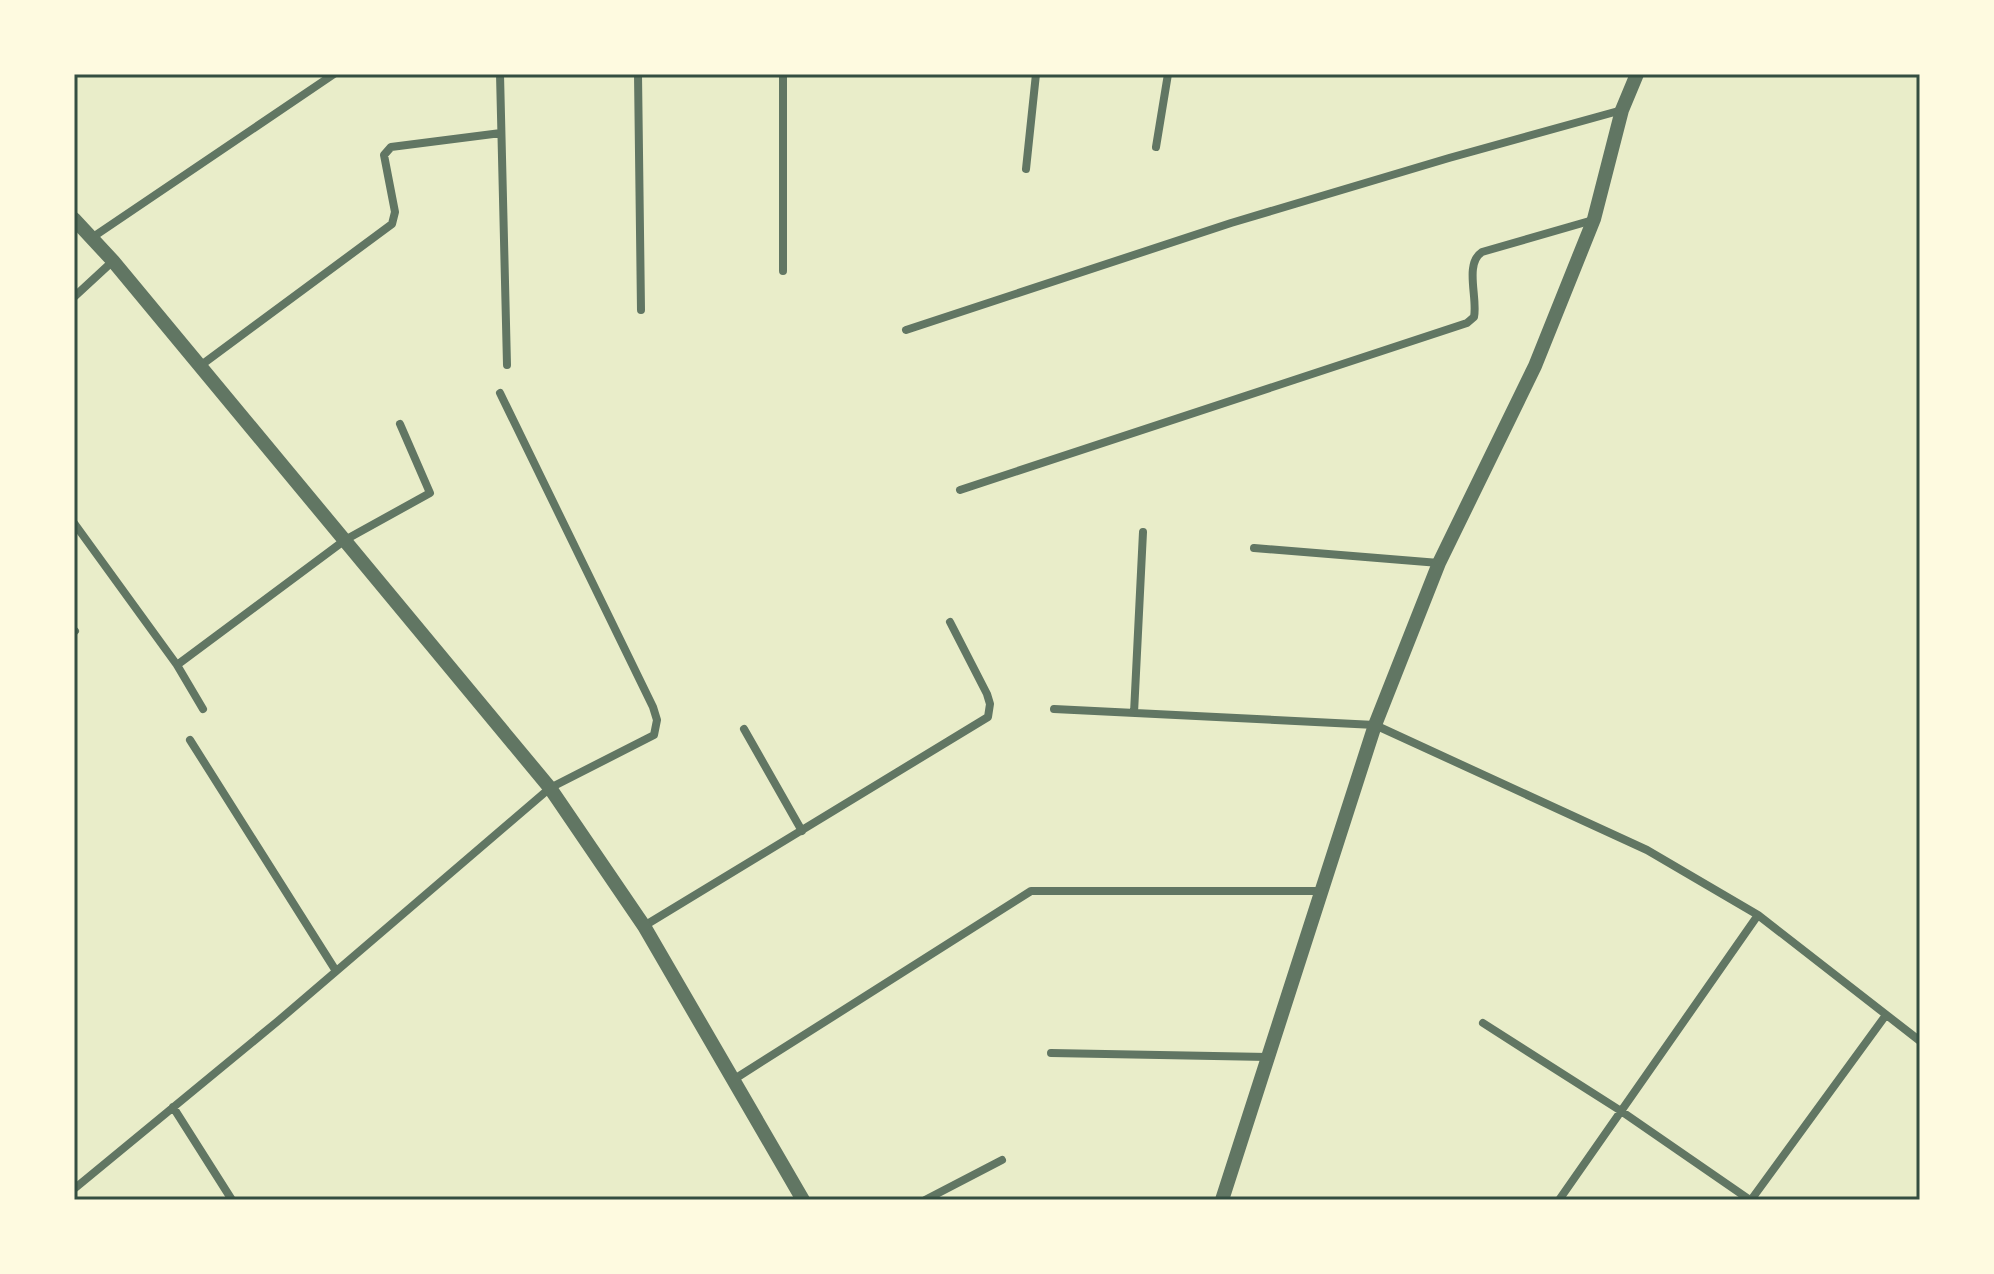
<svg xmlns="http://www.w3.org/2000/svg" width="1994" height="1274" viewBox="0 0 1994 1274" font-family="'Fira Sans Condensed',sans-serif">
	<rect width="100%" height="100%" fill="#e9edc9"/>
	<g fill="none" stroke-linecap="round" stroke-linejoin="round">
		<!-- minor -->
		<path stroke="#617663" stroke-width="8" d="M500 74 507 365
			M638 74 641 310
			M783 74V271
			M1156 147 1168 74
			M1026 169 1036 74
			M93 237 334 74
			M74 297 113 261
			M906 330 1231 223 1449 158 1622 110
			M200 366 392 224 395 212 384 155 391 147 501 133
			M960 490 1467 323 1474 317C1478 298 1464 264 1482 252L1593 220
			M74 523 177 665 203 709
			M1254 548 1439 563
			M74 632 75 631
			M177 665 345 540 430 493 400 424
			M1054 709 1375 725 1647 850 1758 915 1920 1041
			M1134 713 1143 532
			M744 729 802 831
			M190 740 336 971
			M644 926 988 717 990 704 987 694 950 622
			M1483 1023 1621 1111 1750 1200
			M1051 1053 1268 1057
			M733 1080 1031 891H1322
			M173 1107 232 1200
			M74 1189 278 1021 550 788 654 735 657 720 653 707 500 393
			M925 1200 1002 1160
			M1559 1200 1758 915
			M1751 1200 1886 1015"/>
		<!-- tertiary -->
		<path stroke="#617663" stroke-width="14" d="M74 219 113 261 550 788 644 926 803 1200
			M1222 1200 1375 725 1439 563 1535 366 1594 219 1622 110 1637 74"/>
	</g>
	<!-- border -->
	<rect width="1994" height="1274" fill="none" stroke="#fefae0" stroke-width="152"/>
	<rect x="76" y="76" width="1842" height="1122" fill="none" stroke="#344e41" stroke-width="3"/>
</svg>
